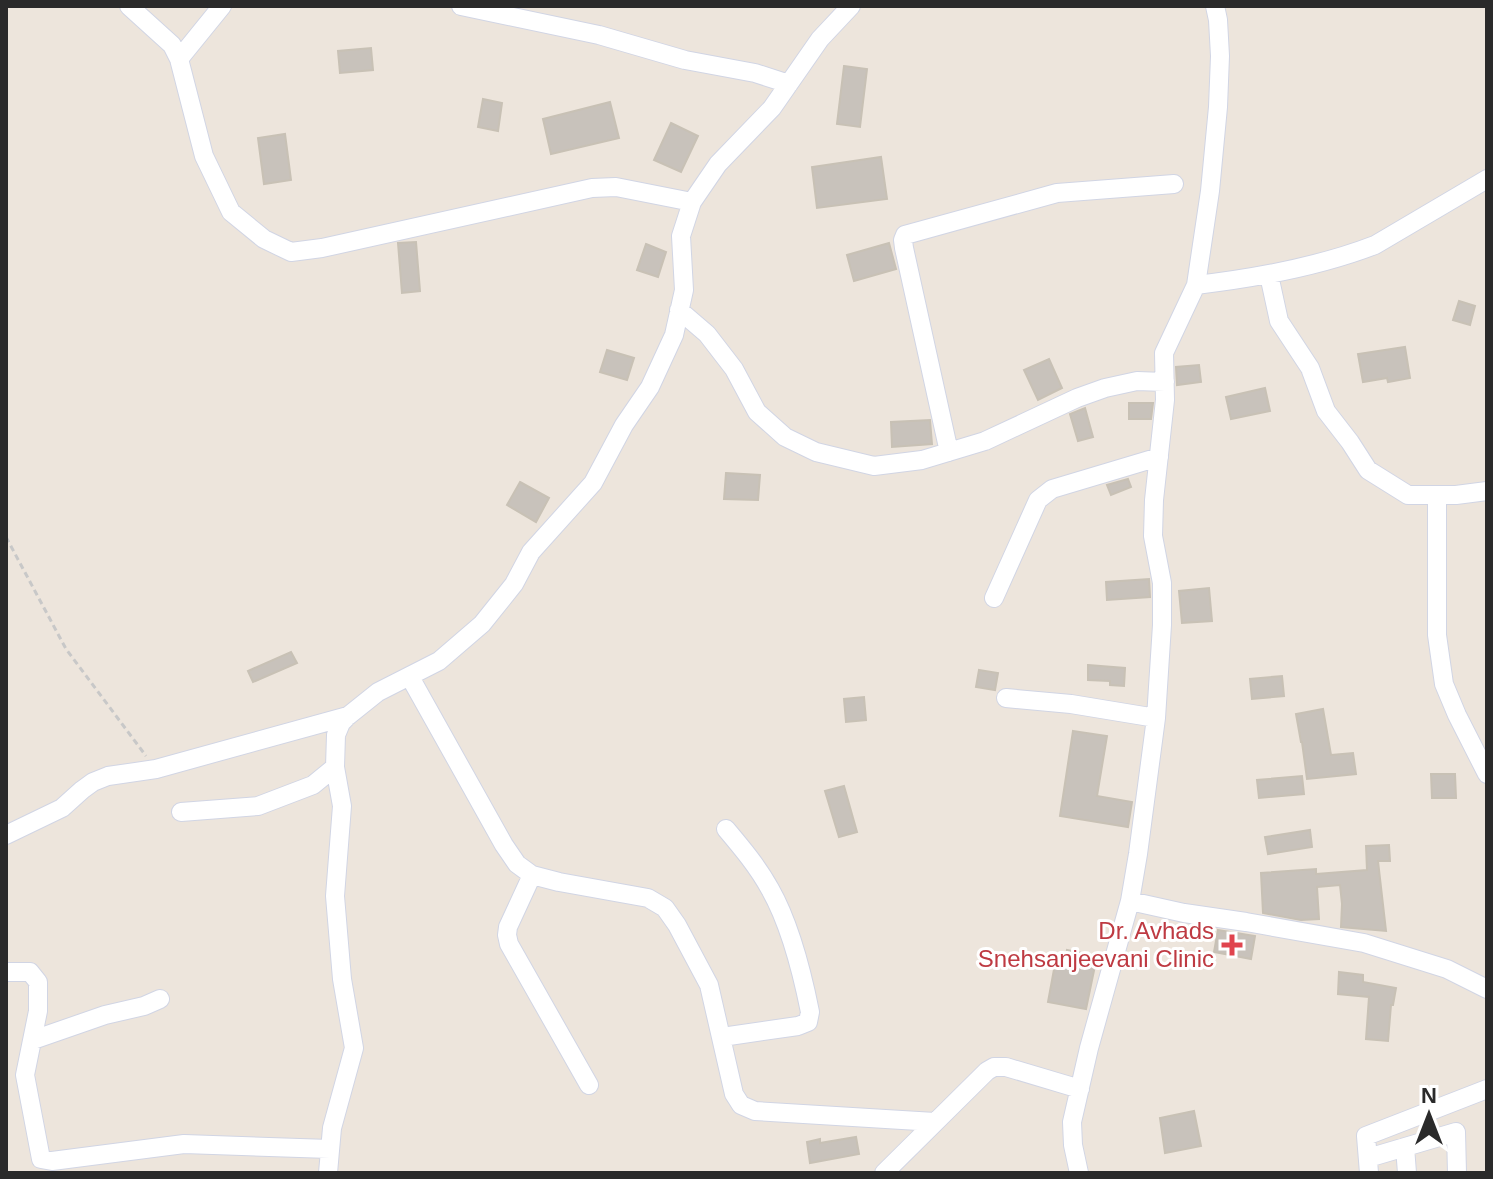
<svg xmlns="http://www.w3.org/2000/svg" width="1493" height="1179" viewBox="0 0 1493 1179" font-family="Arial,sans-serif">
	<rect width="100%" height="100%" fill="#ede5dc"/>
	<!-- building -->
	<path fill="#c8c2bb" stroke="#c8c1b5" stroke-width="2" d="M371 48 373 70 340 73 338 51Z
		M844 66 867 69 860 127 837 124Z
		M483 99 502 103 498 131 478 127Z
		M610 102 619 138 551 154 543 119Z
		M671 123 698 136 681 172 654 160Z
		M285 134 291 180 264 184 258 138Z
		M881 157 887 199 817 208 812 167Z
		M416 242 420 291 402 293 398 243Z
		M889 243 896 269 854 281 847 255Z
		M646 244 666 252 658 277 637 270Z
		M1459 301 1475 306 1470 325 1453 320Z
		M1405 347 1410 378 1388 382 1387 378 1363 382 1358 354Z
		M607 350 634 358 627 380 600 372Z
		M1049 359 1062 388 1038 400 1024 370Z
		M1199 365 1201 382 1177 385 1176 367Z
		M1265 388 1270 411 1231 419 1226 397Z
		M1129 403H1153L1151 419H1129Z
		M1085 408 1093 437 1078 441 1070 414Z
		M930 420 932 444 892 447 891 422Z
		M726 473 760 475 758 500 724 499Z
		M1128 479 1131 487 1111 495 1107 485Z
		M520 482 549 498 536 522 507 505Z
		M1149 579 1150 597 1107 600 1106 582Z
		M1209 588 1212 621 1182 623 1179 591Z
		M291 652 297 663 253 682 248 671Z
		M1088 665 1125 668 1124 686 1110 685V681L1088 680Z
		M979 670 998 673 995 690 976 687Z
		M1282 676 1284 696 1252 699 1250 679Z
		M864 697 866 720 846 722 844 699Z
		M1323 709 1331 755 1353 753 1356 774 1307 779 1302 742H1301L1296 714Z
		M1073 731 1107 736 1097 796 1132 802 1128 827 1060 816Z
		M1431 774H1455L1456 798H1432Z
		M1302 776 1304 794 1259 798 1257 780Z
		M844 786 857 832 839 837 825 791Z
		M1310 830 1312 847 1268 854 1265 837Z
		M1389 845 1390 861H1378L1386 931 1341 927 1342 904 1340 885 1317 887 1319 919 1301 920 1263 913 1261 873 1316 869V874L1367 870 1366 846Z
		M1218 930 1255 936 1251 959 1214 952Z
		M1067 950 1097 956 1086 1009 1048 1002 1055 964 1064 966Z
		M1339 972 1363 975V982L1396 988 1393 1005H1391L1388 1041 1366 1039 1369 997 1338 994Z
		M1194 1111 1201 1146 1165 1153 1160 1118Z
		M856 1137 859 1154 810 1163 807 1142 820 1139V1143Z"/>
	<g fill="none" stroke-linecap="round" stroke-linejoin="round">
		<!-- minor casing -->
		<g stroke="#d1d5e4" stroke-width="20">
			<path id="minor" d="M129 6 172 45 179 59 204 156 231 212 264 239 291 252 322 248 592 188 616 187 692 202
				M461 6 599 35 685 60 755 73 789 84
				M179 59 222 6
				M1269 275 1279 321 1310 368 1326 411 1350 442 1368 470 1408 495H1456L1487 491
				M1196 285C1256 278 1318 267 1375 245L1487 179
				M679 310 707 334 734 369 757 412 785 437 816 452 874 466 922 460 985 441 1077 398 1105 388 1137 381 1165 382
				M949 452 904 248 903 240 905 235 1057 193 1174 184
				M1437 495V635L1444 684 1457 715 1487 774
				M994 598 1038 500 1052 489 1159 457
				M410 677 504 845 517 864 532 875 559 882 648 898 665 908 677 925 709 985 734 1094 741 1105 755 1111 935 1122
				M1006 698 1071 704 1156 718
				M181 812 258 806 313 785 335 767
				M6 835 62 808 82 790 93 782 108 776 156 769 348 716
				M532 875 508 927 507 935 509 944 589 1085
				M1130 901 1184 913 1246 922 1364 943 1447 969 1487 989
				M6 972H30L38 982V1011L25 1075 41 1159 52 1161 184 1144 330 1149
				M722 1037 798 1026 808 1022 810 1012C802 972 790 924 770 889 758 867 742 848 726 829
				M33 1040 105 1015 144 1006 160 999
				M1405 1147 1407 1173
				M1368 1158 1456 1132 1457 1173
				M328 1173 332 1128 354 1048 342 979 335 896 342 806 335 767 336 735 341 723 348 716 378 692 439 661 482 624 514 584 531 552 593 483 624 425 650 387 674 335 684 290 681 236 692 202 718 164 772 108 820 39 851 6
				M884 1173 987 1071 994 1067H1006L1080 1089
				M1079 1173 1073 1145 1072 1122 1089 1048 1130 901 1138 854 1156 718 1162 625V583L1153 536 1154 500 1165 400 1164 353 1196 285 1210 191 1218 107 1220 56 1218 20 1215 6
				M1369 1173 1366 1136 1487 1089"/>
		</g>
		<!-- path -->
		<path stroke="#c8c8c8" stroke-width="3" stroke-dasharray="6 4" stroke-linecap="butt" d="M6 537 66 649 146 756"/>
		<!-- minor -->
		<use href="#minor" stroke="#fff" stroke-width="18"/>
	</g>
	<!-- markers -->
	<path fill="#e0444e" stroke="#fff" stroke-width="3" d="M1228 933h8v8h8v8h-8v8h-8v-8h-8v-8h8z"/>
	<g text-anchor="middle" stroke-width="6" stroke-linejoin="round" paint-order="stroke">
		<!-- health labels -->
		<g font-size="24" fill="#be3a42" stroke="#fff" text-anchor="end">
			<text x="1214" y="939">Dr. Avhads<tspan x="1214" dy="28">Snehsanjeevani Clinic</tspan></text>
		</g>
	</g>
	<!-- border -->
	<rect width="1493" height="1179" fill="none" stroke="#2a2a2a" stroke-width="16"/>
	<!-- north arrow -->
	<g transform="translate(1429 1115)" stroke="#ffffff" stroke-width="6" paint-order="stroke">
	<path d="M0-6L14 30L0 20L-14 30Z" fill="#2a2a2a"/>
	<text y="-12" font-size="22" font-weight="bold" text-anchor="middle" fill="#2a2a2a">N</text>
	</g>
</svg>
